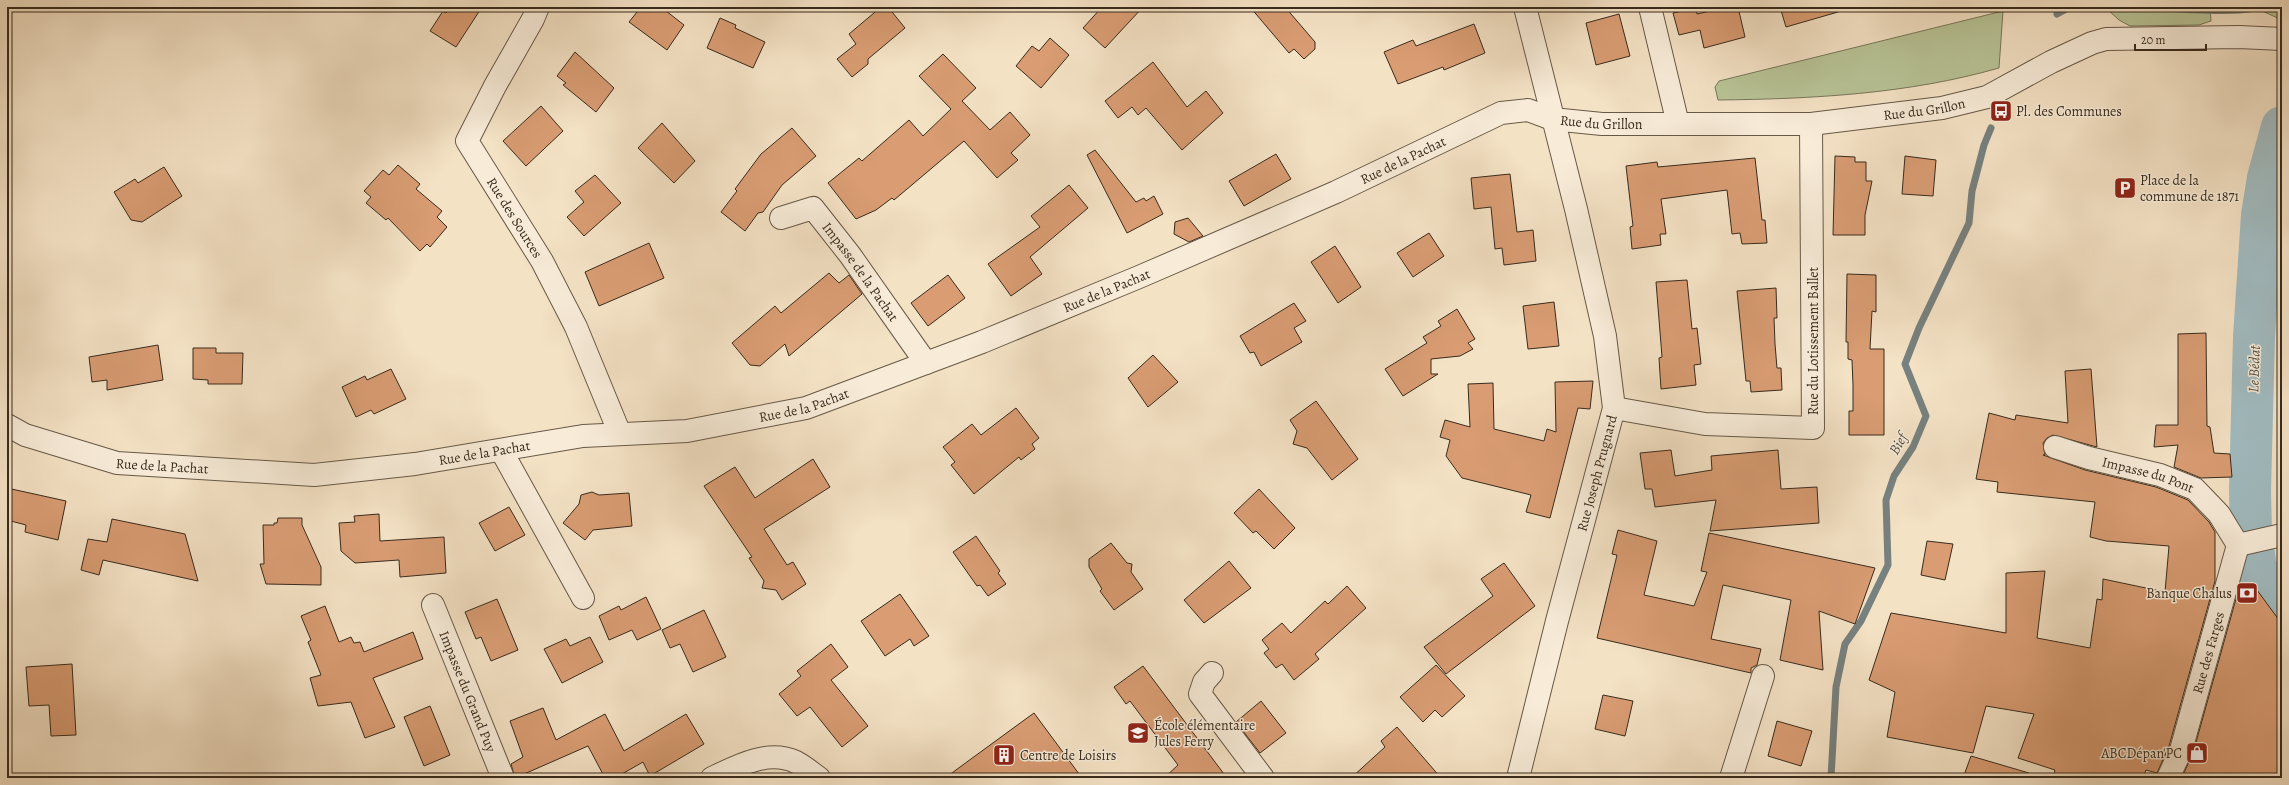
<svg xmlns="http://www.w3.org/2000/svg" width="2289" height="785" viewBox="0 0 2289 785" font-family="Alegreya,serif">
	<rect width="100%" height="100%" fill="#f4e2c5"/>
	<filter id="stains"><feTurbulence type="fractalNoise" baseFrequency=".005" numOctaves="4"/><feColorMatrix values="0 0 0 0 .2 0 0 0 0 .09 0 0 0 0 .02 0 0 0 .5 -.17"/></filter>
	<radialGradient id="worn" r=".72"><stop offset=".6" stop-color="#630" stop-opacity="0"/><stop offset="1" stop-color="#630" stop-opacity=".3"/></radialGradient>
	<!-- green -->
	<path fill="#b8c497" stroke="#78785a" d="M2080 7H2210L2211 21 2199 25 2130 26 2119 20 2107 9 2100 11Z
		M2260 7H2282V20L2260 10Z
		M2003 11 1999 68C1908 94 1812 99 1718 100L1715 87 1719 81Z"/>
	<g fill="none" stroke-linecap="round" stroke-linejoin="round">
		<!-- stream -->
		<path stroke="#77817f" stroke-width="7" d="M2156 7C2179 9 2237 14 2258 7
			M2057 14 2070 7
			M1831 778 1836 687 1845 644 1861 621 1888 565 1886 500 1894 476 1913 447 1926 416 1905 364 1919 328 1969 223 1972 191 1984 145 1991 128"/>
		<!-- river -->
		<path stroke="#a1bbc0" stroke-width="42" d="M2282 127 2268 178 2262 215 2254 337 2250 491 2251 532 2256 569 2282 604"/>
	</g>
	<!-- building -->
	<path fill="#d99c73" stroke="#382b1d" d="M450 7H482L456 47 430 31 443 11 446 13Z
		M641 7H661L684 25 667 50 629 22Z
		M881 7H888L905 28 868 59V64L852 77 837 59 856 44 849 34Z
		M1102 7H1143L1105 48 1083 28Z
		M1250 7H1285L1315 42V49L1304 59 1294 49 1289 53Z
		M1728 7H1738L1745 37 1704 48 1700 30 1679 35 1673 13 1696 8 1697 14Z
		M1780 7H1837L1838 12 1786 27Z
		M1619 14 1630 56 1596 65 1586 23Z
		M720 18 736 25 735 28 765 42 753 68 707 48Z
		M1474 24 1485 53 1444 70 1443 67 1398 84 1384 52 1413 40 1416 46Z
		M1050 38 1069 55 1041 88 1016 66 1032 46 1039 51Z
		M575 52 614 88 596 112 563 85 566 83 557 76Z
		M943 54 976 88 962 101 990 130 1010 112 1030 135 1011 153 1018 160 997 178 964 141 894 200 892 198 876 210 856 219 828 183 859 158 862 161 909 120 923 136 951 109 919 76Z
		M1153 62 1187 107 1206 91 1223 113 1182 150 1146 108 1138 115 1132 107 1118 118 1105 101Z
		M541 106 563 131 526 166 503 141Z
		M662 123 695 161 674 183 638 148Z
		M792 128 816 156 782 185 763 212 758 213 745 231 721 212 737 191 735 189 761 154Z
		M1095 150 1136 202 1144 198 1146 201 1154 196 1163 214 1127 233 1087 155Z
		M1276 154 1291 179 1244 206 1229 181Z
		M1835 156 1855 157V162H1866V181H1872L1865 215V235H1833Z
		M1905 156 1936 160 1933 196 1902 194Z
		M1755 158 1762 220H1765L1767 243 1742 244 1740 233 1732 234 1727 190 1661 199 1666 234H1660L1661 245 1632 249 1630 227 1633 226 1626 166 1657 162 1658 167Z
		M398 165 420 184 416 189 442 211 437 217 447 227 430 247 427 244 420 251 388 218 386 220 366 203 371 197 364 191 383 170 389 175Z
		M164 167 182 196 142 222 131 220 114 192 135 179 138 183Z
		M1510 174 1517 232 1533 230 1536 261 1504 265 1502 248 1495 249 1491 207 1474 209 1471 178Z
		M595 175 621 203 584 236 567 217 584 202 575 191Z
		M1069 185 1088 208 1030 257 1042 274 1011 296 988 264 1040 227 1031 216Z
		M1188 218 1203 236 1189 242 1174 234 1175 222Z
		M1429 233 1444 256 1413 277 1397 253Z
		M649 243 664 278 599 306 585 272Z
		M1335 246 1361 287 1338 303 1311 262Z
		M829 273 839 283 849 275 862 294 789 356 785 344 760 366 750 365 732 343 775 306 781 313Z
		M1847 274 1876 275V312L1872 311 1870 349H1884V435H1849V411H1853V385L1852 360 1848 359V342H1846Z
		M948 275 965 298 928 326 911 303Z
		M1687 280 1692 329 1697 328 1701 364 1694 365 1696 385 1661 389 1659 358 1662 357 1656 282Z
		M1776 288 1777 318H1774L1775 344 1777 368H1781L1782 390 1751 392 1750 381H1746L1737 291Z
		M1554 302 1559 346 1528 349 1523 306Z
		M1294 303 1306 321 1294 328 1302 342 1261 366 1254 352 1250 353 1240 336Z
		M1457 309 1475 339 1468 343 1473 349 1460 356 1431 359V374H1438L1403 396 1385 369 1427 343 1423 337 1441 326 1438 321Z
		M2206 333 2207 426 2210 427 2214 453 2230 454 2232 477 2201 478 2174 467 2178 445 2154 447 2156 425H2178V334Z
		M158 345 163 380 107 390V380L92 382 89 357Z
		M193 348H216V353H243L242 384H208V380L193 379Z
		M1153 355 1178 382 1148 407 1128 378Z
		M391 369 406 399 374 414 371 410 356 417 342 387 365 376 367 380Z
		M2091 369 2097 447 2053 435 2047 438 2043 443 2045 455H2043L2085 470 2156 487 2188 500 2209 522 2215 532V581L2169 746 2157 773 2146 770 2143 778H2053L2055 770 2018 758 2034 714 1986 706 1973 753 1887 737 1895 692 1869 680 1891 613 2006 633V573L2045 571 2037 638 2090 648 2097 599 2102 600 2103 579 2165 592 2169 546 2106 541 2090 537 2095 502 1997 492 1998 482 1976 479 1989 413 2015 420 2016 415 2068 423 2065 371Z
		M1593 381 1590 409 1578 408 1550 518 1526 512 1531 495 1462 478 1446 456 1450 440 1440 437 1445 420 1470 427 1468 384 1493 383 1494 429 1544 441 1547 429 1556 432 1555 382Z
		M1316 401 1358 459 1332 480 1307 448 1293 444 1297 431 1290 420Z
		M1016 408 1039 438 1032 444 1035 449 1021 460 1019 457 974 494 951 465 955 462 943 447 972 424 981 435Z
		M1671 450 1675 476 1712 470 1711 456 1778 450 1781 489 1817 487 1819 523 1710 531 1716 500 1655 507 1652 489H1645L1640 453Z
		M813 459 830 487 764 529 787 565 793 562 806 584 782 600 776 590 762 588 764 581 749 558 752 557 704 486 735 467 755 498Z
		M7 488 66 501 58 540 25 532 26 525 7 520Z
		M1259 489 1295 528 1274 549 1256 531 1253 533 1234 513Z
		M592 492 599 495 629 493 632 526 593 530 585 540 563 523 579 504 581 495Z
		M509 507 525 535 495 551 479 523Z
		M379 514 380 541 444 537 446 573 400 577 399 560 355 563 341 551 339 523 355 522 354 516Z
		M278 518H302V525L321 567V585L266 584 260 564H264L263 525H274V523H277Z
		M112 519 185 534 198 581 103 560 99 575 81 570 88 539 107 542Z
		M1618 530 1657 541 1644 595 1694 606 1707 572 1701 571 1709 533 1875 568 1855 624 1819 611 1823 670 1780 660 1791 600 1723 585 1711 639 1761 649 1757 665 1751 668V673L1597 638 1617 555 1612 554Z
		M976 536 1000 571 998 573 1006 584 988 596 980 585 977 586 953 552Z
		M1927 541 1953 544 1945 580 1921 575Z
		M1111 543 1127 563 1132 564 1131 572 1143 589 1114 610 1100 591 1102 589 1089 567V559Z
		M1229 561 1251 588 1204 623 1184 600Z
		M1504 563 1535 606 1446 674 1424 647 1493 596 1481 579Z
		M1347 586 1366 608 1315 654 1319 659 1294 680 1282 664 1276 668 1264 653 1269 649 1262 640 1282 623 1291 633 1325 601 1328 604Z
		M2254 586 2282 624V778H2192L2183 775 2193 753 2239 588Z
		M900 594 929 636 914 646 910 639 885 656 861 621Z
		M646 597 661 629 637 640 632 630 609 640 599 616 619 606 621 610Z
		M497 599 518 650 491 661 481 637 476 639 465 612Z
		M325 606 339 642 351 637 354 643 360 642 364 652 413 632 423 659 373 678 395 727 365 738 351 702 318 706 310 678 321 675 308 642 311 640 301 616Z
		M704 610 726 657 693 672 680 644 670 648 662 630Z
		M590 637 603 662 562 683 544 649 566 639 570 646Z
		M831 644 848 667 831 680 868 726 842 747 810 707 797 716 779 694 801 676 797 671Z
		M72 664 76 735 51 736 49 705 29 706 26 667Z
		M1436 665 1465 696 1442 717 1435 710 1423 722 1400 697Z
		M1143 666 1227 778H1164L1178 765 1130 701 1126 704 1114 687Z
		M1603 695 1633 701 1625 736 1595 729Z
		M1261 701 1286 733 1260 753 1236 722Z
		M430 706 450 755 424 766 404 717Z
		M543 708 556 740 605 714 624 751 686 714 704 744 650 776 643 762 615 778H605L588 746 515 778 511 764 523 757 510 721Z
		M1034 713 1082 778H945L1012 729Z
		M1777 721 1812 731 1801 766 1768 756Z
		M1397 727 1441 778H1351L1385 747 1381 741Z
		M1971 756 2029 773 2028 778H1963Z"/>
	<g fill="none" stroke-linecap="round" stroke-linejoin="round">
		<!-- minor casing -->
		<g stroke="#675947" stroke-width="24">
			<g id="minor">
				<path id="s1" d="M538 7 533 19 495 86 467 141 542 261 576 327 620 434"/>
				<path d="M1650 7 1678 124"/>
				<path id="s2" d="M781 218 813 208 850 255 926 363"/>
				<path d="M1614 408 1705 424 1813 428 1811 124"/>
				<path id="s3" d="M7 425 25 435 117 463 314 475 415 464 583 436 687 431 806 408 982 342 1139 277 1336 192 1501 113 1528 110 1552 119 1602 124H1811L1942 108 1987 97 2051 62 2092 43 2106 39 2239 37 2282 39"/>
				<path id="s4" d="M2055 447 2089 458 2160 475 2195 489 2219 514 2238 545"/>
				<path d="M501 450 583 598"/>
				<path d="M2238 545 2282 535"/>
				<path id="s5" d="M433 605 503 778"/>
				<path d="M1212 673 1204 682 1200 694 1263 778"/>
				<path d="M712 778C737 766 768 749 796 762 804 766 812 773 819 778"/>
				<path id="s6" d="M1518 778 1557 621 1614 408 1605 336 1576 209 1525 7"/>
				<path d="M1731 778 1763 676"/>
				<path id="s7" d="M2168 778 2181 750 2238 545"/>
			</g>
		</g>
		<!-- minor -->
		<use href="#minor" stroke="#f8ecd9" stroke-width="22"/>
	</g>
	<!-- icons -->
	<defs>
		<g id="bus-square" transform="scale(1.15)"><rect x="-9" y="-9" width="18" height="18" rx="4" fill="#8f2418" stroke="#f8ecd9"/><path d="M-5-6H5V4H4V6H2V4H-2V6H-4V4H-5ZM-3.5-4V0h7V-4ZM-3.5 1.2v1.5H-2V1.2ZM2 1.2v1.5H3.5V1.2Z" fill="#fff"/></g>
		<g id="parking-square" transform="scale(1.15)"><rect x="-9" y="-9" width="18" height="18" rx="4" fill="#8f2418" stroke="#f8ecd9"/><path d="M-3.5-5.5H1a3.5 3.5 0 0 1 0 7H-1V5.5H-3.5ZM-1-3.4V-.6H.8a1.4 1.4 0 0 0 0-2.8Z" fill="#fff"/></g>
		<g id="bank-square" transform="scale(1.15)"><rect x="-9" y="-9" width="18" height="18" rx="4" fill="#8f2418" stroke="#f8ecd9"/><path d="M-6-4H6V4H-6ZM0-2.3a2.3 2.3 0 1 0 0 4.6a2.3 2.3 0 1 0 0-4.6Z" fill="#fff"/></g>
		<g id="school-square" transform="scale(1.15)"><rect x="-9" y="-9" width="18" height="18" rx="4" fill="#8f2418" stroke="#f8ecd9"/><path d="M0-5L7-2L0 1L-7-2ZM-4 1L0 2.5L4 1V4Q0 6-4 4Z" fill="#fff"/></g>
		<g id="shop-square" transform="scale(1.15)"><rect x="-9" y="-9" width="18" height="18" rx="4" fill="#8f2418" stroke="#f8ecd9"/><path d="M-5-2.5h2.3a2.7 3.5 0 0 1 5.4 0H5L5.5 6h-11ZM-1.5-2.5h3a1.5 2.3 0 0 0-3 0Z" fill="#fff"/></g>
		<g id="building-square" transform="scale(1.15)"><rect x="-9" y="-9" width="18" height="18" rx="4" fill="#8f2418" stroke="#f8ecd9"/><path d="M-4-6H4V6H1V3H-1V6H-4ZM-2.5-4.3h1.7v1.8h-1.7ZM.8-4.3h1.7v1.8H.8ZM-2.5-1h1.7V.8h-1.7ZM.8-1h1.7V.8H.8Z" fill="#fff"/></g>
	</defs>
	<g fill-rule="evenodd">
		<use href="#bus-square" x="2001" y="111"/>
		<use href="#parking-square" x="2125" y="188"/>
		<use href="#bank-square" x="2247" y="593"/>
		<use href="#school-square" x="1138" y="733"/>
		<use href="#shop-square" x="2197" y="753"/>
		<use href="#building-square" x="1004" y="755"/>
	</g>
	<g text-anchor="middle" stroke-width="3" stroke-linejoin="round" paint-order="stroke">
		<!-- street labels -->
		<g font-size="14" fill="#382b1d" stroke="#f8ecd9">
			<text dy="5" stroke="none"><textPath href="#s3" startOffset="1993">Rue du Grillon</textPath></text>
			<text dy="5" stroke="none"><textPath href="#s3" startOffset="1669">Rue du Grillon</textPath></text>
			<text dy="5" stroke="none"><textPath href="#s3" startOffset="1458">Rue de la Pachat</textPath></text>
			<text dy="5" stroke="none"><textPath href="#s1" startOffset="242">Rue des Sources</textPath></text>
			<text dy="5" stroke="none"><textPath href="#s2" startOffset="113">Impasse de la Pachat</textPath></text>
			<text dy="5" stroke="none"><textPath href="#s3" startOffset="1134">Rue de la Pachat</textPath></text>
			<text transform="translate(1813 341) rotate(-90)" y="5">Rue du Lotissement Ballet</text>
			<text dy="5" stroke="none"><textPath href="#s3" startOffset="810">Rue de la Pachat</textPath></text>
			<text dy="5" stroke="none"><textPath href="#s3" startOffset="486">Rue de la Pachat</textPath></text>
			<text dy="5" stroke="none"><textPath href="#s3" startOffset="162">Rue de la Pachat</textPath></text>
			<text dy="5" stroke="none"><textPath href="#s6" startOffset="315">Rue Joseph Prugnard</textPath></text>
			<text dy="5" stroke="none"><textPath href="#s4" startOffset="97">Impasse du Pont</textPath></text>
			<text dy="5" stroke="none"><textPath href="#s7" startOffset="132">Rue des Farges</textPath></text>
			<text dy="5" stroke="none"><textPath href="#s5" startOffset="93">Impasse du Grand Puy</textPath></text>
		</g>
		<!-- poi labels -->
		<g font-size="14" fill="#382b1d" stroke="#f8ecd9" text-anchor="start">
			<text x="2016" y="116">Pl. des Communes</text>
			<text x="2140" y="185">Place de la<tspan x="2140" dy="16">commune de 1871</tspan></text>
			<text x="2232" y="598" text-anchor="end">Banque Chalus</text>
			<text x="1154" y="730">École élémentaire<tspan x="1154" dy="16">Jules Ferry</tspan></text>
			<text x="2182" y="758" text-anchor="end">ABCDépan'PC</text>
			<text x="1020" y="760">Centre de Loisirs</text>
		</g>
		<!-- water labels -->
		<g font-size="15" font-style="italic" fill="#524f46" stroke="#f8ecd9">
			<text transform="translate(2254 369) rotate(-88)" y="5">Le Bédat</text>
			<text transform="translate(1898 444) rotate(-60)" y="5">Bief</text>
		</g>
	</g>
	<!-- margin -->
	<rect width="2289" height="785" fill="none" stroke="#f4e2c5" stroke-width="24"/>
	<rect x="8" y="8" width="2273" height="769" fill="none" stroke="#382b1d" stroke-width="2"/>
	<rect x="12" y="12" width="2265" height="761" fill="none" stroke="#382b1d"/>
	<!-- scale -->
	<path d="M2135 44v6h71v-6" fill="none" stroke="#382b1d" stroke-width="2"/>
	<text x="2141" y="44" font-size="12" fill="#382b1d" stroke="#f8ecd9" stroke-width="3" paint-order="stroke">20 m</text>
	<rect width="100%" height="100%" filter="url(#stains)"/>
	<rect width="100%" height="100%" fill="url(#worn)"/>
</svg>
